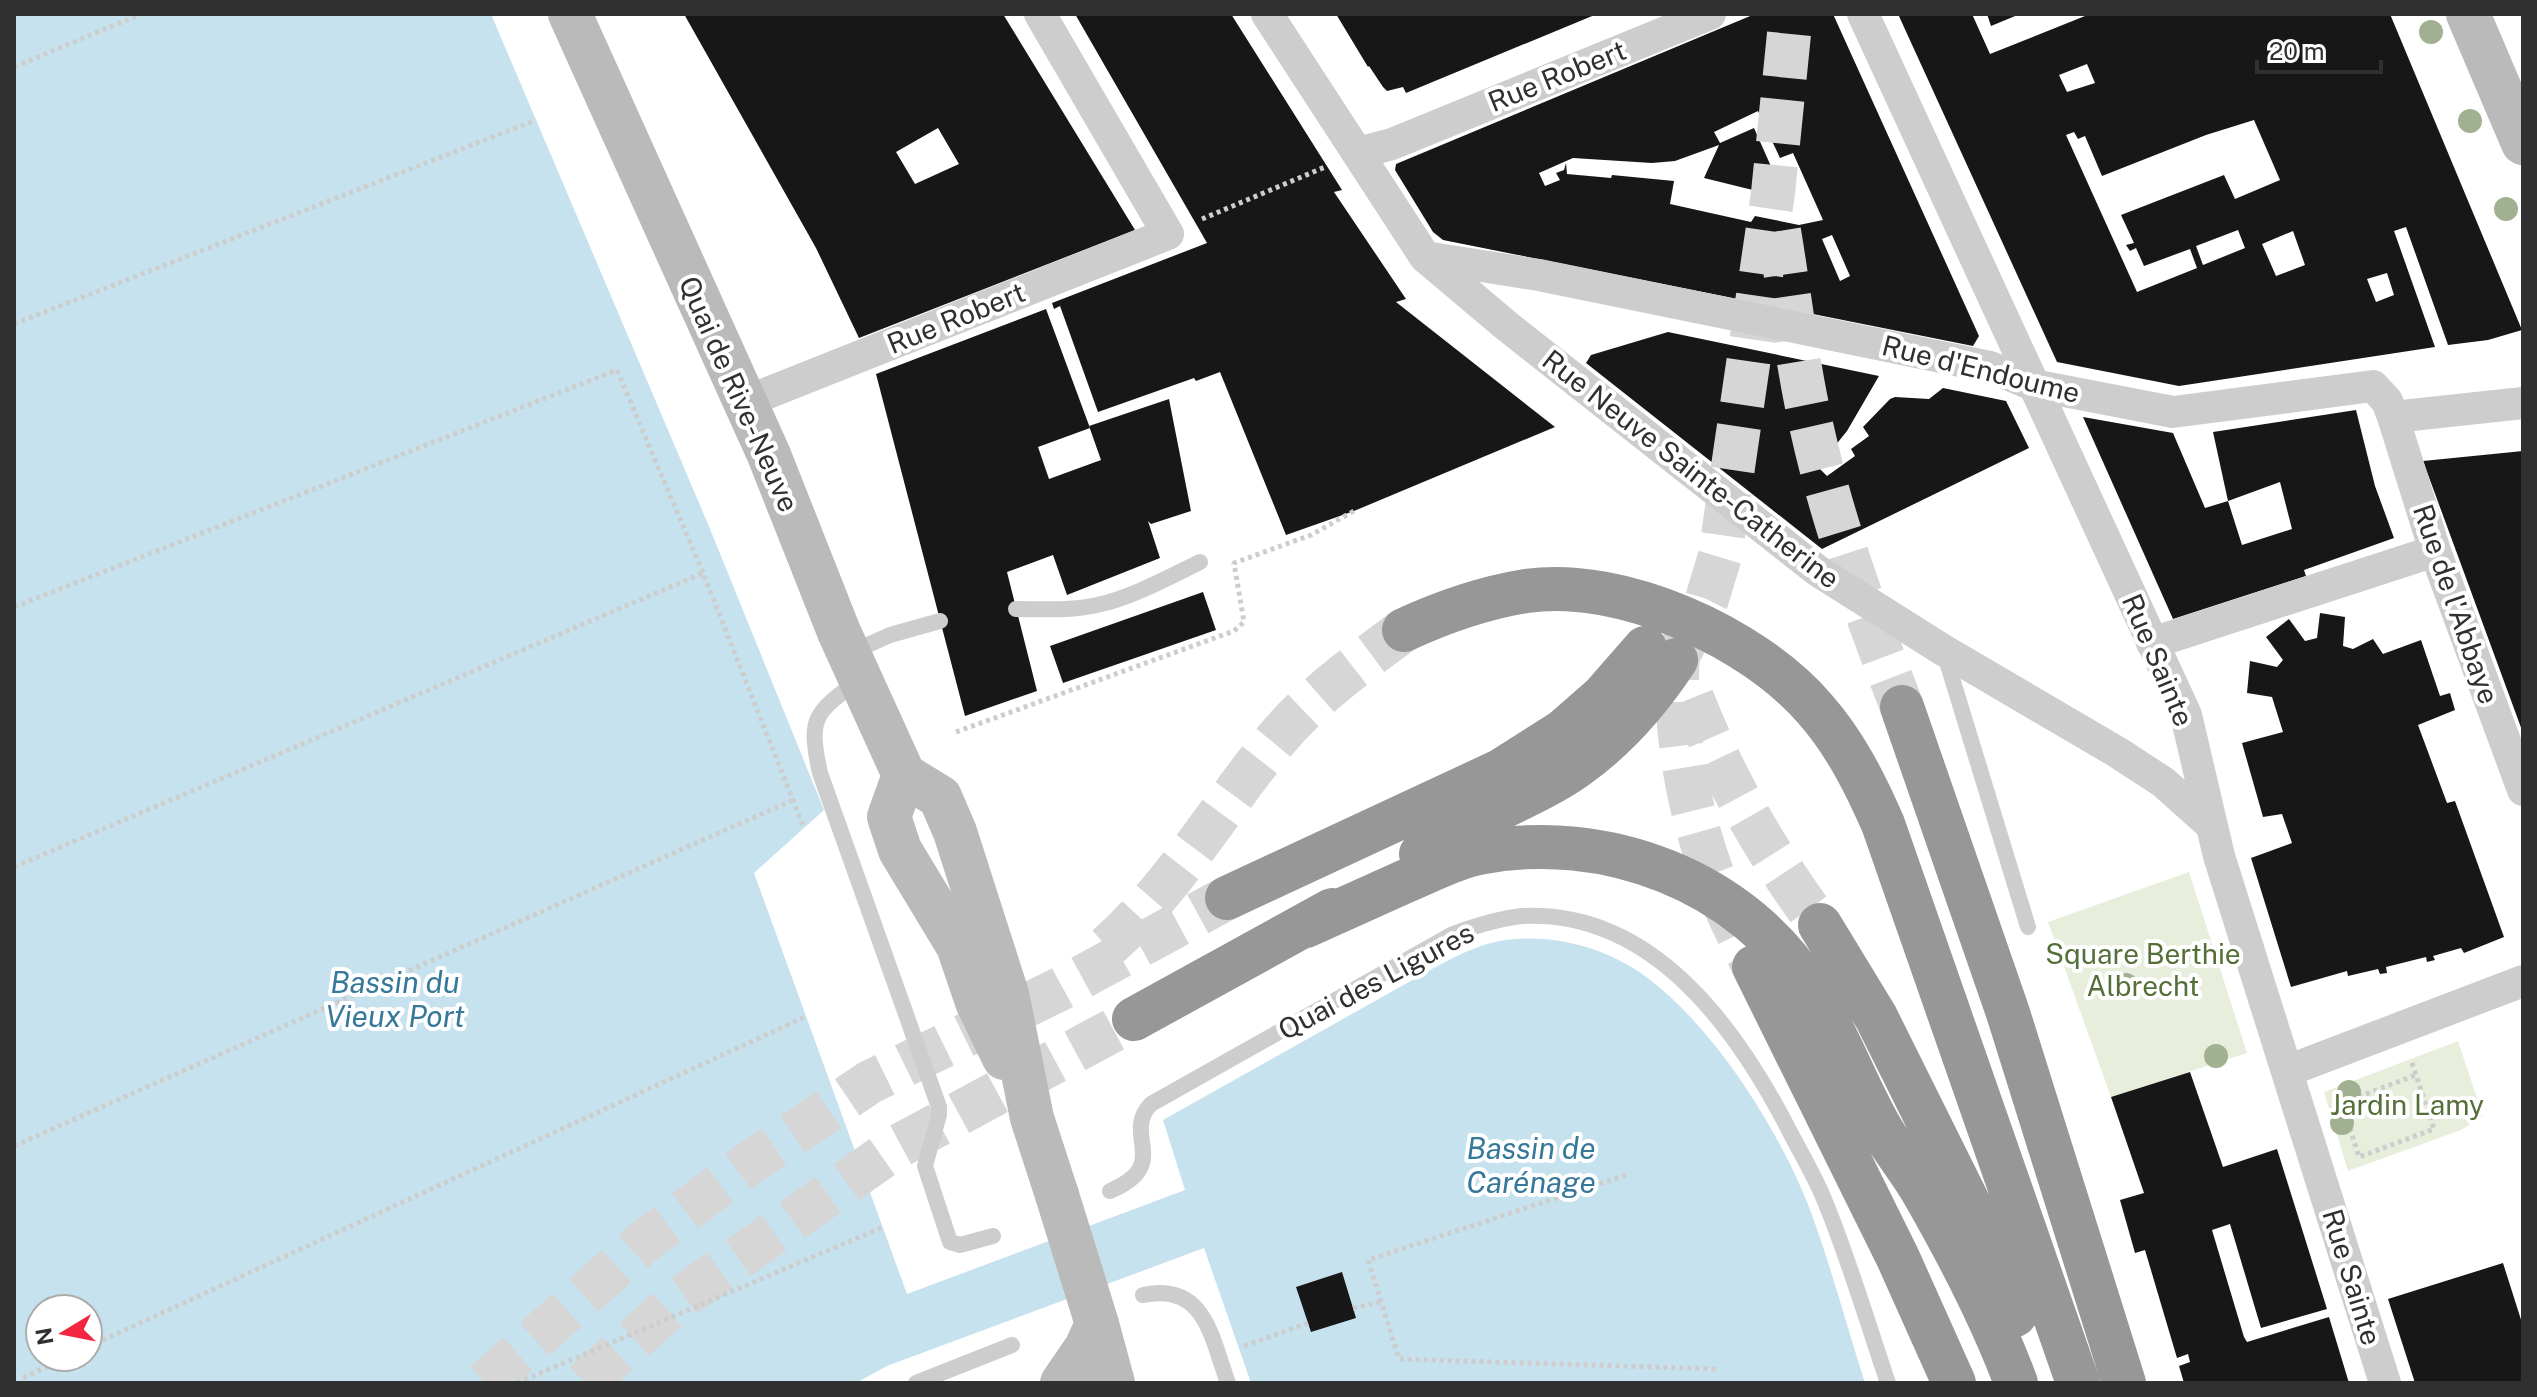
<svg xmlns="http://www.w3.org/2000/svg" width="2537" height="1397" viewBox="0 0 2537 1397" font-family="'Public Sans',sans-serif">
	<rect width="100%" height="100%" fill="#fff"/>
	<!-- green -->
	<path fill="#e7eedc" d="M2189 872 2247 1053 2111 1097 2048 922Z
		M2458 1041 2483 1116 2461 1130 2348 1171 2324 1092Z"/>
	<!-- water -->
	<path fill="#c7e2ef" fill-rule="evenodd" d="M14 14H491L708 524 824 810 754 873 907 1294 1185 1190 1163 1120 1432 969C1454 957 1475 946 1499 941 1544 933 1595 944 1633 968 1708 1015 1782 1133 1812 1215 1832 1270 1847 1327 1865 1383H1251L1204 1248 887 1366 856 1383H14ZM40 1309H88V1357H40Z"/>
	<!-- building -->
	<path fill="#171717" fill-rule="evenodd" d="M684 14H1003L1135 230 859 338 816 248ZM938 128 959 164 915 184 896 152Z
		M1075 14H1231L1342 190 1334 192 1406 299 1396 302 1555 427 1354 511 1286 535 1220 372 1196 381 1194 378 1098 412 1060 306 1054 309 1052 303 1207 243Z
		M1336 14H1597L1406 93 1403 87 1387 91 1383 87 1369 66 1368 67Z
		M1755 14H1833L1979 336 1973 346 1443 240 1433 232 1395 170 1396 164ZM1758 111 1780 158 1793 153 1823 220 1799 225 1755 216 1751 222 1670 204 1674 181 1612 175 1611 178 1567 174 1566 163 1564 170 1556 173 1560 180 1545 186 1539 173 1573 158 1652 163 1675 161 1719 145 1704 178 1769 194 1777 180 1754 128 1720 143 1714 132ZM1832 235 1850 276 1840 281 1822 239Z
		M1898 14H1972L1990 54 2090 14H2390L2522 330 2488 340 2448 345 2406 227 2394 231 2435 347 2179 386 2057 362ZM2087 64 2095 83 2067 92 2059 75ZM2254 120 2280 180 2235 199 2224 175 2121 215 2134 243 2126 245 2130 251 2136 248 2144 266 2190 249 2197 268 2137 292 2066 135 2074 132 2078 139 2085 136 2102 176 2206 135ZM2238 230 2245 248 2203 265 2196 246ZM2293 231 2305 265 2276 276 2262 244ZM2387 273 2394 295 2376 302 2367 279Z
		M1987 14H2020L1991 26Z
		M1046 309 1090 428 1038 447 1049 479 1101 460 1089 426 1169 399 1191 511 1151 524 1148 521 1160 558 1067 595 1053 555 1007 572 1037 691 965 716 876 374Z
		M1668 332 1879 376 1847 431 1818 467 1827 476 1855 456 1851 449 1869 436 1863 427 1890 399 1895 397 1929 399 1943 388 2006 401 2029 448 1822 549 1586 363 1591 355Z
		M2356 410 2375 486 2394 538 2304 570 2306 576 2173 619 2083 417 2173 433 2205 508 2228 501 2213 432ZM2280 482 2292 529 2242 545 2228 501Z
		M2523 451V733L2423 461Z
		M1203 592 1216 630 1063 683 1050 646Z
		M2320 613 2345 617 2343 646 2353 649 2373 639 2383 654 2421 640 2440 696 2450 693 2455 710 2418 725 2447 803 2455 801 2504 937 2464 953 2461 948 2433 956 2435 960 2427 962 2426 957 2386 967 2387 973 2380 974 2378 969 2348 976 2347 971 2291 987 2251 858 2292 843 2282 814 2263 817 2242 743 2283 732 2272 697 2247 693 2250 661 2277 667 2283 660 2266 637 2289 619 2305 641 2317 638Z
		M2190 1072 2223 1167 2277 1149 2327 1309 2261 1328 2230 1224 2212 1230 2244 1337 2247 1342 2329 1317 2349 1383H2184L2179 1366 2190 1362 2188 1354 2177 1358 2145 1250 2135 1253 2120 1200 2144 1193 2111 1097Z
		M2503 1263 2523 1326V1383H2415L2388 1299Z
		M1342 1272 1356 1318 1311 1332 1296 1287Z"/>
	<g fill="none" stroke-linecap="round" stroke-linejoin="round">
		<!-- highway-tunnel -->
		<path stroke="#d6d6d6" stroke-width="44" stroke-dasharray="44 22" stroke-linecap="butt" d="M1779 231C1790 297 1797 364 1812 429 1833 524 1867 616 1902 707
			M1679 636C1671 720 1687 811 1718 889 1728 915 1742 941 1754 967
			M1677 658 1707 599 1720 556 1773 193 1791 14
			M1692 698C1725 781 1767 854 1820 925
			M1107 947C1174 888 1217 811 1274 742 1310 698 1358 664 1404 630
			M485 1383 646 1240 748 1164 870 1082 1058 990 1227 898
			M585 1383 678 1300 895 1148 1134 1019"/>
		<!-- path -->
		<path stroke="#cdcdcd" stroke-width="5" stroke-dasharray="4 4" stroke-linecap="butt" d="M14 67 141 14
			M1202 219 1325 167
			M14 324 536 120
			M14 607 617 370 703 573
			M956 732 1234 631 1244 622 1234 563 1311 535 1354 511
			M14 867 703 573 804 828
			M2412 1063 2434 1129 2359 1157 2342 1103 2416 1075
			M14 1146 793 800
			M1626 1175 1368 1260 1399 1359 1716 1369
			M1353 1308 1382 1302
			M1244 1346 1308 1323
			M88 1347 805 1017
			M23 1378 67 1357
			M517 1383 883 1227"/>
		<!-- lane -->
		<path stroke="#cdcdcd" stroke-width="16" d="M1016 609C1042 609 1071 611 1097 605 1131 598 1169 577 1200 562
			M1944 652 2028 927
			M850 653 890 635 940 621
			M858 681C814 713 808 718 820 773L939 1107V1115L925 1166 948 1236 950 1242 960 1245 993 1236
			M1110 1191C1173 1164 1121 1135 1151 1104L1453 934C1475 926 1499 918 1523 916 1654 910 1738 1030 1791 1134 1803 1157 1817 1180 1826 1204 1850 1263 1868 1324 1888 1383
			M1143 1295C1205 1282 1211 1337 1228 1383
			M916 1383 1012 1345"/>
		<!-- street -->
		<path stroke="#cdcdcd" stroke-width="32" d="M1267 14 1425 257 1508 327 1818 571 1943 650 2117 752 2163 782 2210 824
			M1863 14 2186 715 2219 856 2385 1383
			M1358 153 1392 144 1710 14
			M1425 257 1539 275 1990 367 2033 385 2173 412 2373 386 2387 401 2393 417 2523 403
			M745 402 1168 234 1040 14
			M2393 417 2435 551 2523 790
			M2152 643 2435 551
			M2287 1071 2523 981"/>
		<!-- secondary -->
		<path stroke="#bababa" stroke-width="44" d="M570 14 769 455 839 632 904 775 940 797 955 832 1007 994 1032 1118 1057 1195
			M2468 14 2523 143
			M904 775 889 817 900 850 958 946 977 1002 1004 1058
			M1097 1324 1113 1383
			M1062 1383 1086 1348 1097 1324"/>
		<!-- highway -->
		<path stroke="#979797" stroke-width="44" d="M1404 630C1443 612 1483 598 1526 591 1621 577 1753 637 1815 709 1845 743 1865 783 1883 824L2078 1383
			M1902 707 2008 1013 2124 1383
			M1421 854C1436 845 1452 834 1468 825 1503 805 1542 791 1576 767 1617 738 1649 701 1676 660
			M1227 898 1500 771 1563 731 1603 696 1645 648
			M1820 925 1876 1017 1979 1224 2015 1315
			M1306 926C1339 911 1373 896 1406 881 1430 871 1454 858 1479 853 1604 828 1744 881 1811 991 1838 1034 1855 1083 1880 1127 1893 1149 1910 1170 1923 1192 1958 1253 1992 1318 2016 1383
			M1754 967 1898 1258 1954 1383
			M1134 1019 1332 910"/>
		<!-- secondary-bridge -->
		<path stroke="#bababa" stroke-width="44" d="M1057 1195 1097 1324"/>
	</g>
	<!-- trees -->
	<g fill="#a2b092">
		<circle cx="2431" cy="32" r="12"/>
		<circle cx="2470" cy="121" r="12"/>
		<circle cx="2506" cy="209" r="12"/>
		<circle cx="2126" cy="985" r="12"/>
		<circle cx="2216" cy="1056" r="12"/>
		<circle cx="2349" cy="1092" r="12"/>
		<circle cx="2342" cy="1123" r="12"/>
	</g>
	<g text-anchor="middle" stroke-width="8" stroke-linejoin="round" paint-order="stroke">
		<!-- street labels -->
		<g font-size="28" fill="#303030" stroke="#fff">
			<text transform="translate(1557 76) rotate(-22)" y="10">Rue Robert</text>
			<text transform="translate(956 318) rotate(-22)" y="10">Rue Robert</text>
			<text transform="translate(1981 369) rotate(14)" y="10">Rue d'Endoume</text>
			<text transform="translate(739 394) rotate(66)" y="10">Quai de Rive-Neuve</text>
			<text transform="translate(1691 469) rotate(38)" y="10">Rue Neuve Sainte-Catherine</text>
			<text transform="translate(2456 604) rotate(71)" y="10">Rue de l'Abbaye</text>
			<text transform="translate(2158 660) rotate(67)" y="10">Rue Sainte</text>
			<text transform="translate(1376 981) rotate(-28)" y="10">Quai des Ligures</text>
			<text transform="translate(2352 1277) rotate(73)" y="10">Rue Sainte</text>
		</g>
		<!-- park labels -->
		<g font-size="28" fill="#556f39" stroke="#fff">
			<text x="2143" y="964">Square Berthie<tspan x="2143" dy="32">Albrecht</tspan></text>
			<text x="2407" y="1115">Jardin Lamy</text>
		</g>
		<!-- water labels -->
		<g font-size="30" font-style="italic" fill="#367899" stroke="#fff">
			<text x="395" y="993">Bassin du<tspan x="395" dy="34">Vieux Port</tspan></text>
			<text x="1531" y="1159">Bassin de<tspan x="1531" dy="34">Carénage</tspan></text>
		</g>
	</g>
	<!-- border -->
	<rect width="2537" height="1397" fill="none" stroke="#303030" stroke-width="32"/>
	<!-- north arrow -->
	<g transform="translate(64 1333) rotate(260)"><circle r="38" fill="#ffffff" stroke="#acacac" stroke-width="2"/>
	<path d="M0-6L14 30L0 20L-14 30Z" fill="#f32540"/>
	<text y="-12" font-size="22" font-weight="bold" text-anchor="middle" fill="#303030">N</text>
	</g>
	<!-- scale -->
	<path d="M2257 60v12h124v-12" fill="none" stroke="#303030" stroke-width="4"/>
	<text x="2269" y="60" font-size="24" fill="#303030" stroke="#ffffff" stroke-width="6" paint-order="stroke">20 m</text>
</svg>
